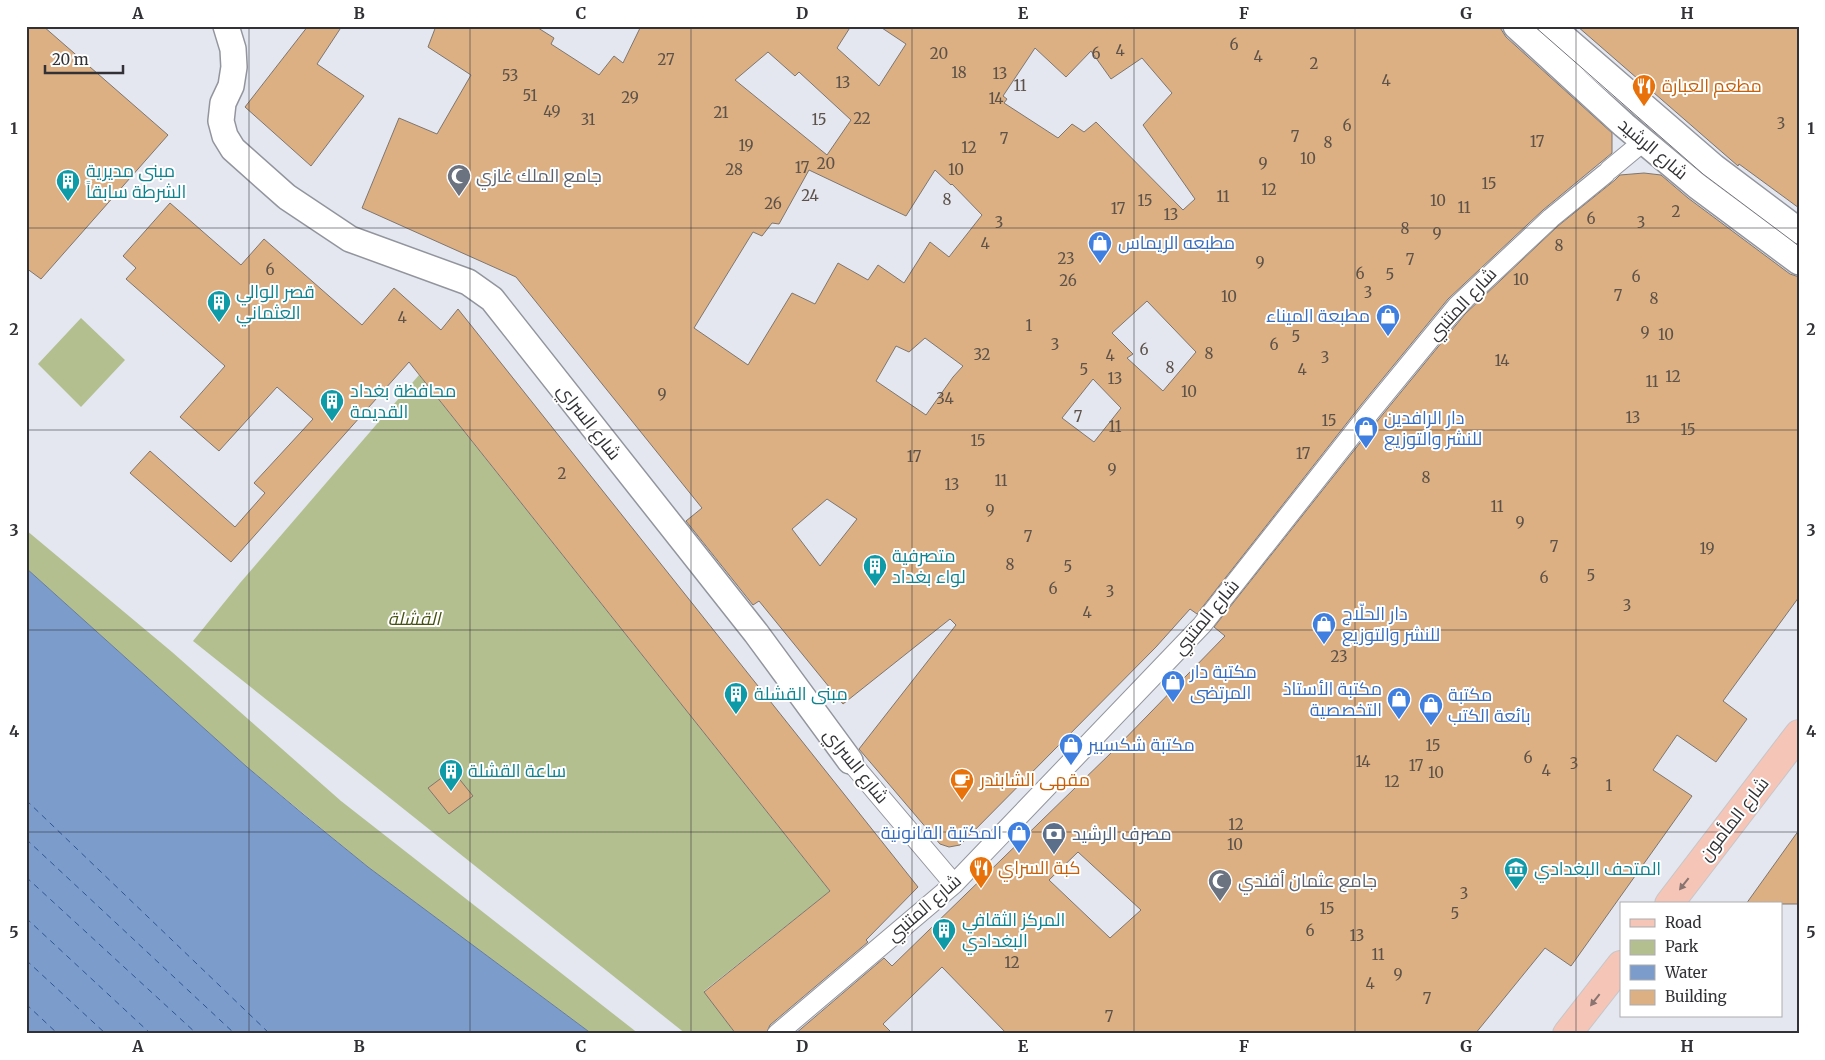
<svg xmlns="http://www.w3.org/2000/svg" width="1825" height="1060" viewBox="0 0 1825 1060" font-family="Merriweather,Cairo,serif">
	<rect width="100%" height="100%" fill="#e4e6f0"/>
	<!-- green -->
	<path fill="#b3bf8f" d="M81 318 125 360 81 407 38 364Z
		M419 375 830 891 704 991 736 1034H686L193 641 240 583Z
		M26 530 172 652 341 801 639 1034H592L368 867 247 767 26 568Z"/>
	<!-- water -->
	<path fill="#7c9ccb" stroke="#667c9e" d="M26 568 247 767 303 814 368 867 592 1034H26Z"/>
	<g fill="none" stroke-linecap="round" stroke-linejoin="round">
		<!-- ferry -->
		<path stroke="#2e5793" stroke-width="1" stroke-dasharray="6 5" stroke-linecap="butt" d="M26 800 270 1034
			M26 839 235 1034
			M26 877 197 1034
			M26 918 151 1034
			M26 960 106 1034
			M26 1004 58 1034"/>
	</g>
	<!-- building -->
	<path fill="#dcb083" stroke="#7d766f" fill-rule="evenodd" d="M26 26H43L168 135 41 279 26 268Z
		M308 26H342L317 64 364 96 311 166 245 107Z
		M436 26H535L554 38 551 44 599 75 614 56 623 63 641 26H851L837 48 879 86 906 44 879 26H1499L1506 37 1612 133V153L1543 210 1448 299 1361 405 1197 614 1190 609 1156 647 960 845 949 847 940 844 859 749 956 625 950 619 843 704 759 601 753 605 686 521 702 508 516 277 362 208 399 118 437 134 471 75 428 47ZM1035 48 1066 77 1091 51 1111 79 1142 58 1172 93 1143 125 1195 199 1183 210 1096 122 1084 132 1072 124 1058 138 1004 103 1007 99 1003 96ZM768 52 795 76 799 72 851 120 827 155 735 80ZM809 170 906 216 935 170 951 185 952 184 982 215 949 257 930 242 904 283 878 265 868 280 838 263 815 304 792 293 748 365 694 328 753 232 762 236 772 223 779 224ZM1147 301 1196 352 1163 391 1127 358 1133 354 1112 333ZM925 338 963 366 953 377 926 415 876 381 896 346 909 352ZM1093 379 1121 408 1094 442 1062 418ZM827 499 857 519 820 566 792 529Z
		M1577 26H1799V208L1739 164 1738 166Z
		M1644 173 1661 175 1688 198 1790 274 1799 277V597L1723 701 1747 719 1716 762 1677 735 1653 770 1692 796 1571 966 1545 948 1475 1034H1007L942 967 883 1024 893 1034H795L884 958 892 966 1112 752 1225 636 1214 627 1379 419 1465 314 1558 226 1615 180 1620 175ZM1078 852 1141 910 1110 938 1049 880Z
		M170 203 241 265 264 239 362 325 394 288 441 330 458 309 918 887 866 940 868 942 770 1025 766 1034H736L704 992 830 891 409 362 231 562 130 473 150 451 235 527 265 493 254 483 313 419 277 387 219 451 180 417 225 366 126 279 136 268 123 256Z
		M452 770 473 796 449 814 428 788Z
		M1799 830V904H1746Z"/>
	<g fill="none" stroke-linecap="round" stroke-linejoin="round">
		<!-- pedestrian casing -->
		<g stroke="#93959e" stroke-width="21">
			<path id="pedestrian" d="M1609 170 1644 141
				M850 761 954 884
				M777 1034 954 884 1202 625 1370 412 1457 306 1551 218 1605 174"/>
		</g>
		<!-- minor casing -->
		<g stroke="#93959e" stroke-width="28">
			<path id="minor" d="M226 26 233 49 234 67 231 86 223 103 221 121 225 136 233 149 287 197 350 239 468 282 492 299 756 633 850 761
				M1516 26 1624 125 1697 186 1799 262
				M1551 26 1714 167 1799 231"/>
		</g>
		<!-- primary casing -->
		<g stroke="#c6c6c7" stroke-width="30">
			<path id="primary" d="M1669 904 1799 734
				M1567 1034 1621 965"/>
		</g>
		<!-- pedestrian -->
		<use href="#pedestrian" stroke="#fff" stroke-width="19"/>
		<!-- minor -->
		<use href="#minor" stroke="#fff" stroke-width="25"/>
		<!-- primary -->
		<use href="#primary" stroke="#f5c5b8" stroke-width="28"/>
		<!-- tram -->
		<path stroke="#727279" stroke-width="1" d="M1534 26 1703 174 1799 246"/>
	</g>
	<!-- one-way arrows -->
	<defs><path id="oneway-solid" d="M-6-.8H1V-3.2L6.5 0L1 3.2V.8H-6Z" transform="scale(1.25)"/></defs>
	<g fill="#8a7470">
		<use href="#oneway-solid" transform="translate(1684 884) rotate(128)"/>
		<use href="#oneway-solid" transform="translate(1595 1000) rotate(128)"/>
	</g>
	<!-- grid -->
	<path fill="none" stroke="#323236" stroke-width="1" stroke-opacity="0.55" d="M249 26V1034M470 26V1034M691 26V1034M912 26V1034M1134 26V1034M1355 26V1034M1576 26V1034M26 228H1799M26 430H1799M26 630H1799M26 832H1799"/>
	<!-- icons -->
	<defs>
		<g id="restaurant-pin" transform="scale(1.25)"><path d="M0 17L-7.5 6A9.5 9.5 0 1 1 7.5 6Z" fill="#e8710a" stroke="#fff"/><path d="M-5-6h1v4h1v-4h1v4h1v-4h1v5L-1.5 .5V6h-2V.5L-5-1ZM5-6V6H3V1.5H1.5Q1.5-4 5-6Z" fill="#fff"/></g>
		<g id="mosque-pin" transform="scale(1.25)"><path d="M0 17L-7.5 6A9.5 9.5 0 1 1 7.5 6Z" fill="#6b7280" stroke="#fff"/><path d="M3.5-4.9A6 6 0 1 0 3.5 4.9A5 5 0 1 1 3.5-4.9Z" fill="#fff"/></g>
		<g id="building-pin" transform="scale(1.25)"><path d="M0 17L-7.5 6A9.5 9.5 0 1 1 7.5 6Z" fill="#0f9aa8" stroke="#fff"/><path d="M-4-6H4V6H1V3H-1V6H-4ZM-2.5-4.3h1.7v1.8h-1.7ZM.8-4.3h1.7v1.8H.8ZM-2.5-1h1.7V.8h-1.7ZM.8-1h1.7V.8H.8Z" fill="#fff"/></g>
		<g id="shop-pin" transform="scale(1.25)"><path d="M0 17L-7.5 6A9.5 9.5 0 1 1 7.5 6Z" fill="#3f7fe0" stroke="#fff"/><path d="M-5-2.5h2.3a2.7 3.5 0 0 1 5.4 0H5L5.5 6h-11ZM-1.5-2.5h3a1.5 2.3 0 0 0-3 0Z" fill="#fff"/></g>
		<g id="cafe-pin" transform="scale(1.25)"><path d="M0 17L-7.5 6A9.5 9.5 0 1 1 7.5 6Z" fill="#e8710a" stroke="#fff"/><path d="M-5.5-4.5H6V0H3Q3 3.5 0 3.5H-2.5Q-5.5 3.5-5.5 0ZM3-3.2v2h1.7v-2ZM-6 4.5H4V6H-6Z" fill="#fff"/></g>
		<g id="bank-pin" transform="scale(1.25)"><path d="M0 17L-7.5 6A9.5 9.5 0 1 1 7.5 6Z" fill="#5c6f8a" stroke="#fff"/><path d="M-6-4H6V4H-6ZM0-2.3a2.3 2.3 0 1 0 0 4.6a2.3 2.3 0 1 0 0-4.6Z" fill="#fff"/></g>
		<g id="museum-pin" transform="scale(1.25)"><path d="M0 17L-7.5 6A9.5 9.5 0 1 1 7.5 6Z" fill="#0f9aa8" stroke="#fff"/><path d="M0-6L6-3V-2H-6V-3ZM-5-1h2V3h-2ZM-1-1h2V3h-2ZM3-1h2V3H3ZM-6 4H6V6H-6Z" fill="#fff"/></g>
	</defs>
	<g fill-rule="evenodd">
		<use href="#restaurant-pin" x="1644" y="86"/>
		<use href="#mosque-pin" x="459" y="176"/>
		<use href="#building-pin" x="68" y="181"/>
		<use href="#shop-pin" x="1100" y="243"/>
		<use href="#building-pin" x="219" y="302"/>
		<use href="#shop-pin" x="1388" y="316"/>
		<use href="#building-pin" x="332" y="401"/>
		<use href="#shop-pin" x="1366" y="428"/>
		<use href="#building-pin" x="875" y="566"/>
		<use href="#shop-pin" x="1324" y="624"/>
		<use href="#shop-pin" x="1173" y="682"/>
		<use href="#building-pin" x="736" y="694"/>
		<use href="#shop-pin" x="1399" y="699"/>
		<use href="#shop-pin" x="1431" y="705"/>
		<use href="#shop-pin" x="1071" y="745"/>
		<use href="#building-pin" x="451" y="771"/>
		<use href="#cafe-pin" x="962" y="780"/>
		<use href="#shop-pin" x="1019" y="833"/>
		<use href="#bank-pin" x="1054" y="834"/>
		<use href="#restaurant-pin" x="981" y="868"/>
		<use href="#museum-pin" x="1516" y="869"/>
		<use href="#mosque-pin" x="1220" y="881"/>
		<use href="#building-pin" x="944" y="930"/>
	</g>
	<g text-anchor="middle" stroke-width="4" stroke-linejoin="round" paint-order="stroke">
		<!-- number labels -->
		<g font-size="15" fill="#5c5249">
			<text x="1234" y="50">6</text>
			<text x="1120" y="56">4</text>
			<text x="939" y="59">20</text>
			<text x="1096" y="59">6</text>
			<text x="1258" y="62">4</text>
			<text x="666" y="65">27</text>
			<text x="1314" y="69">2</text>
			<text x="959" y="78">18</text>
			<text x="1000" y="79">13</text>
			<text x="510" y="81">53</text>
			<text x="1386" y="86">4</text>
			<text x="843" y="88">13</text>
			<text x="1020" y="91">11</text>
			<text x="530" y="101">51</text>
			<text x="630" y="103">29</text>
			<text x="996" y="104">14</text>
			<text x="552" y="117">49</text>
			<text x="721" y="118">21</text>
			<text x="862" y="124">22</text>
			<text x="588" y="125">31</text>
			<text x="819" y="125">15</text>
			<text x="1781" y="129">3</text>
			<text x="1347" y="131">6</text>
			<text x="1295" y="142">7</text>
			<text x="1004" y="144">7</text>
			<text x="1537" y="147">17</text>
			<text x="1328" y="148">8</text>
			<text x="746" y="151">19</text>
			<text x="969" y="153">12</text>
			<text x="1308" y="164">10</text>
			<text x="826" y="169">20</text>
			<text x="1263" y="169">9</text>
			<text x="802" y="173">17</text>
			<text x="734" y="175">28</text>
			<text x="956" y="175">10</text>
			<text x="1489" y="189">15</text>
			<text x="1269" y="195">12</text>
			<text x="810" y="201">24</text>
			<text x="1223" y="202">11</text>
			<text x="947" y="205">8</text>
			<text x="1145" y="206">15</text>
			<text x="1438" y="206">10</text>
			<text x="773" y="209">26</text>
			<text x="1464" y="213">11</text>
			<text x="1118" y="214">17</text>
			<text x="1676" y="217">2</text>
			<text x="1171" y="220">13</text>
			<text x="1591" y="224">6</text>
			<text x="999" y="228">3</text>
			<text x="1641" y="228">3</text>
			<text x="1405" y="234">8</text>
			<text x="1437" y="239">9</text>
			<text x="985" y="249">4</text>
			<text x="1559" y="251">8</text>
			<text x="1066" y="264">23</text>
			<text x="1410" y="265">7</text>
			<text x="1260" y="268">9</text>
			<text x="270" y="275">6</text>
			<text x="1360" y="279">6</text>
			<text x="1390" y="280">5</text>
			<text x="1636" y="282">6</text>
			<text x="1521" y="285">10</text>
			<text x="1068" y="286">26</text>
			<text x="1368" y="298">3</text>
			<text x="1618" y="301">7</text>
			<text x="1229" y="302">10</text>
			<text x="1654" y="304">8</text>
			<text x="402" y="323">4</text>
			<text x="1029" y="331">1</text>
			<text x="1645" y="338">9</text>
			<text x="1666" y="340">10</text>
			<text x="1296" y="342">5</text>
			<text x="1055" y="350">3</text>
			<text x="1274" y="350">6</text>
			<text x="1144" y="355">6</text>
			<text x="1209" y="359">8</text>
			<text x="982" y="360">32</text>
			<text x="1110" y="361">4</text>
			<text x="1325" y="363">3</text>
			<text x="1502" y="366">14</text>
			<text x="1170" y="373">8</text>
			<text x="1084" y="375">5</text>
			<text x="1302" y="375">4</text>
			<text x="1673" y="382">12</text>
			<text x="1115" y="384">13</text>
			<text x="1652" y="387">11</text>
			<text x="1189" y="397">10</text>
			<text x="662" y="400">9</text>
			<text x="945" y="404">34</text>
			<text x="1078" y="422">7</text>
			<text x="1633" y="423">13</text>
			<text x="1329" y="426">15</text>
			<text x="1115" y="432">11</text>
			<text x="1688" y="435">15</text>
			<text x="978" y="446">15</text>
			<text x="1303" y="459">17</text>
			<text x="914" y="462">17</text>
			<text x="1112" y="475">9</text>
			<text x="562" y="479">2</text>
			<text x="1426" y="483">8</text>
			<text x="1001" y="486">11</text>
			<text x="952" y="490">13</text>
			<text x="1497" y="512">11</text>
			<text x="990" y="516">9</text>
			<text x="1520" y="528">9</text>
			<text x="1028" y="542">7</text>
			<text x="1554" y="552">7</text>
			<text x="1707" y="554">19</text>
			<text x="1010" y="570">8</text>
			<text x="1068" y="572">5</text>
			<text x="1591" y="581">5</text>
			<text x="1544" y="583">6</text>
			<text x="1053" y="594">6</text>
			<text x="1110" y="597">3</text>
			<text x="1627" y="611">3</text>
			<text x="1087" y="618">4</text>
			<text x="1339" y="662">23</text>
			<text x="1433" y="751">15</text>
			<text x="1528" y="763">6</text>
			<text x="1363" y="767">14</text>
			<text x="1574" y="769">3</text>
			<text x="1416" y="771">17</text>
			<text x="1546" y="776">4</text>
			<text x="1436" y="778">10</text>
			<text x="1392" y="787">12</text>
			<text x="1609" y="791">1</text>
			<text x="1236" y="830">12</text>
			<text x="1235" y="850">10</text>
			<text x="1464" y="899">3</text>
			<text x="1327" y="914">15</text>
			<text x="1455" y="919">5</text>
			<text x="1310" y="936">6</text>
			<text x="1357" y="941">13</text>
			<text x="1378" y="960">11</text>
			<text x="1012" y="968">12</text>
			<text x="1398" y="980">9</text>
			<text x="1370" y="989">4</text>
			<text x="1427" y="1004">7</text>
			<text x="1109" y="1022">7</text>
		</g>
		<!-- food labels -->
		<g font-size="18" fill="#c56008" stroke="#fff" text-anchor="start">
			<text x="1662" y="92">مطعم العبارة</text>
			<text x="980" y="786">مقهى الشابندر</text>
			<text x="998" y="874">كبة السراي</text>
		</g>
		<!-- street labels -->
		<g font-size="18" fill="#323236" stroke="#fff">
			<text transform="translate(1653 149) rotate(40)" y="6">شارع الرشيد</text>
			<text transform="translate(1462 304) rotate(-47)" y="6">شارع المتنبي</text>
			<text transform="translate(589 422) rotate(52)" y="6">شارع السراي</text>
			<text transform="translate(1206 617) rotate(-50)" y="6">شارع المتنبي</text>
			<text transform="translate(856 766) rotate(51)" y="6">شارع السراي</text>
			<text transform="translate(1734 819) rotate(-52)" y="6">شارع المأمون</text>
			<text transform="translate(924 908) rotate(-41)" y="6">شارع المتنبي</text>
		</g>
		<!-- culture labels -->
		<g font-size="18" fill="#0d838f" stroke="#fff" text-anchor="start">
			<text x="86" y="177">مبنى مديرية<tspan x="86" dy="21">الشرطة سابقاً</tspan></text>
			<text x="236" y="298">قصر الوالي<tspan x="236" dy="21">العثماني</tspan></text>
			<text x="350" y="397">محافظة بغداد<tspan x="350" dy="21">القديمة</tspan></text>
			<text x="892" y="562">متصرفية<tspan x="892" dy="21">لواء بغداد</tspan></text>
			<text x="754" y="700">مبنى القشلة</text>
			<text x="468" y="777">ساعة القشلة</text>
			<text x="1534" y="875">المتحف البغدادي</text>
			<text x="962" y="926">المركز الثقافي<tspan x="962" dy="21">البغدادي</tspan></text>
		</g>
		<!-- worship labels -->
		<g font-size="18" fill="#5b616d" stroke="#fff" text-anchor="start">
			<text x="476" y="182">جامع الملك غازي</text>
			<text x="1238" y="887">جامع عثمان أفندي</text>
		</g>
		<!-- shop labels -->
		<g font-size="18" fill="#366cbe" stroke="#fff" text-anchor="start">
			<text x="1118" y="249">مطبعه الريماس</text>
			<text x="1370" y="322" text-anchor="end">مطبعة الميناء</text>
			<text x="1384" y="424">دار الرافدين<tspan x="1384" dy="21">للنشر والتوزيع</tspan></text>
			<text x="1342" y="620">دار الحلّاج<tspan x="1342" dy="21">للنشر والتوزيع</tspan></text>
			<text x="1190" y="678">مكتبة دار<tspan x="1190" dy="21">المرتضى</tspan></text>
			<text x="1382" y="695" text-anchor="end">مكتبة الأستاذ<tspan x="1382" dy="21">التخصصية</tspan></text>
			<text x="1448" y="701">مكتبة<tspan x="1448" dy="21">بائعة الكتب</tspan></text>
			<text x="1088" y="751">مكتبة شكسبير</text>
			<text x="1002" y="839" text-anchor="end">المكتبة القانونية</text>
		</g>
		<!-- park labels -->
		<g font-size="18" font-style="italic" fill="#465211" stroke="#fff">
			<text x="414" y="625">القشلة</text>
		</g>
		<!-- service labels -->
		<g font-size="18" fill="#4e5e75" stroke="#fff" text-anchor="start">
			<text x="1072" y="840">مصرف الرشيد</text>
		</g>
	</g>
	<!-- border -->
	<rect width="1825" height="1060" fill="none" stroke="#ffffff" stroke-width="55"/>
	<!-- legend -->
	<rect x="1620" y="902" width="162" height="115" fill="#ffffff" stroke="#adadaf"/>
	<rect x="1630" y="919" width="25" height="8" fill="#f5c5b8" stroke="#adadaf"/>
	<text x="1665" y="928" font-size="15" fill="#323236">Road</text>
	<rect x="1630" y="940" width="25" height="15" fill="#b3bf8f" stroke="#adadaf"/>
	<text x="1665" y="952" font-size="15" fill="#323236">Park</text>
	<rect x="1630" y="965" width="25" height="15" fill="#7c9ccb" stroke="#adadaf"/>
	<text x="1665" y="978" font-size="15" fill="#323236">Water</text>
	<rect x="1630" y="990" width="25" height="15" fill="#dcb083" stroke="#adadaf"/>
	<text x="1665" y="1002" font-size="15" fill="#323236">Building</text>
	<!-- scale -->
	<path d="M45 65v8h78v-8" fill="none" stroke="#323236" stroke-width="2.5"/>
	<text x="52" y="65" font-size="15" fill="#323236" stroke="#ffffff" stroke-width="4" paint-order="stroke">20 m</text>
	<rect x="28" y="28" width="1770" height="1004" fill="none" stroke="#323236" stroke-width="2"/>
	<g font-size="16" text-anchor="middle" font-weight="bold" fill="#323236">
		<text x="138" y="19">A</text>
		<text x="359" y="19">B</text>
		<text x="581" y="19">C</text>
		<text x="802" y="19">D</text>
		<text x="1023" y="19">E</text>
		<text x="1244" y="19">F</text>
		<text x="1466" y="19">G</text>
		<text x="1687" y="19">H</text>
		<text x="14" y="134">1</text>
		<text x="1811" y="134">1</text>
		<text x="14" y="335">2</text>
		<text x="1811" y="335">2</text>
		<text x="14" y="536">3</text>
		<text x="1811" y="536">3</text>
		<text x="14" y="737">4</text>
		<text x="1811" y="737">4</text>
		<text x="14" y="938">5</text>
		<text x="1811" y="938">5</text>
		<text x="138" y="1052">A</text>
		<text x="359" y="1052">B</text>
		<text x="581" y="1052">C</text>
		<text x="802" y="1052">D</text>
		<text x="1023" y="1052">E</text>
		<text x="1244" y="1052">F</text>
		<text x="1466" y="1052">G</text>
		<text x="1687" y="1052">H</text>
	</g>
</svg>
